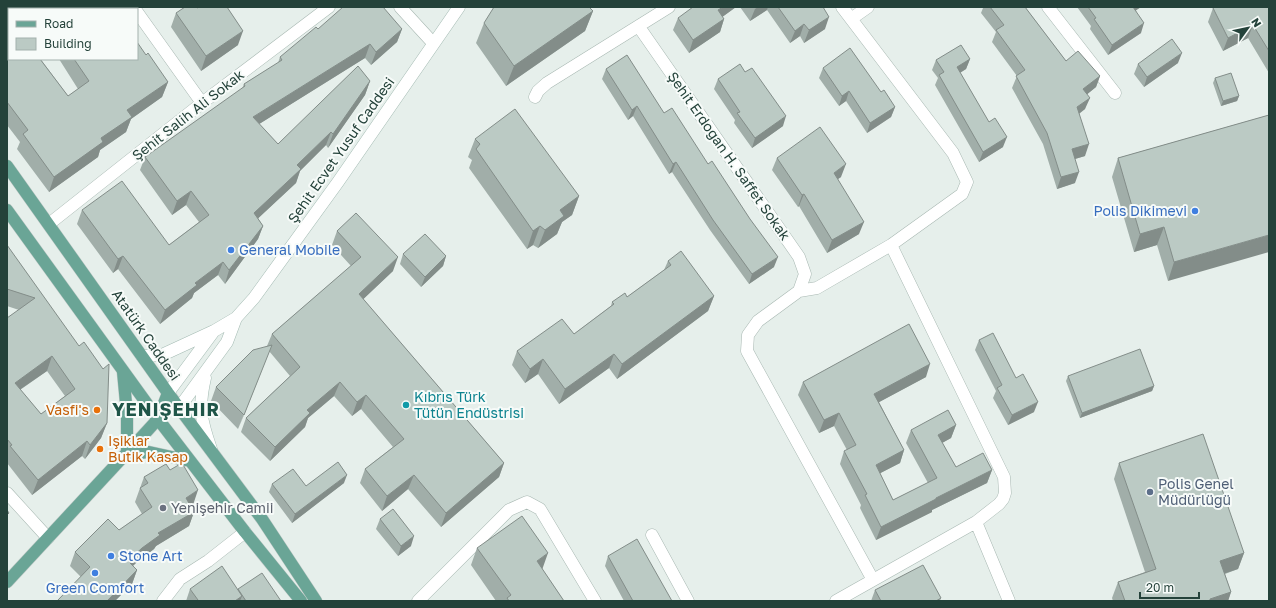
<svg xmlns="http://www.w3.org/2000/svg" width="1276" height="608" viewBox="0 0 1276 608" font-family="'Golos Text',sans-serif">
	<rect width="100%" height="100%" fill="#e6efeb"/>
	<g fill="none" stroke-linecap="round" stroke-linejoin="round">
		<!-- street casing -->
		<g stroke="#a8b8b2" stroke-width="13">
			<path id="street" d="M400 7 433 43
				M842 7 953 153 967 182 962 194 891 245 817 288 799 291 758 321 748 335 747 351 873 580
				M1048 7 1115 93
				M137 12 202 103
				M851 19 868 7
				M639 27 799 257 805 274 799 291
				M535 97 538 91 547 83 669 7
				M49 224 202 103 329 7
				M7 493 48 538
				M976 522 1009 601
				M652 535 688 601
				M163 601 180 579 208 561 245 532
				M418 601 509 510 527 502 540 509 595 601
				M836 601 976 522 999 504 1003 499 1005 493 1004 477 891 245"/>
		</g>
		<!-- secondary casing -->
		<g stroke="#a4bbb3" stroke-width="13">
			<path id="secondary" d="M142 356 162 355 214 331
				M205 378C198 408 201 420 211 449
				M168 393 214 331 236 318
				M179 408 227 342 236 318 254 298 338 182 459 7"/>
		</g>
		<!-- primary casing -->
		<g stroke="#c2cac8" stroke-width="13">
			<path id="primary" d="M7 166 168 393 262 519 316 601
				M7 210 158 419 245 532 301 601
				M123 372 127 414V454
				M127 454 149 452 190 461
				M7 582 148 430 158 419 168 393"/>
		</g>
		<!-- street -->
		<use href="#street" stroke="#fff" stroke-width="12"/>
		<!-- secondary -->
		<use href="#secondary" stroke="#fff" stroke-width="12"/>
		<!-- primary -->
		<use href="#primary" stroke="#6aa596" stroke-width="12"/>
	</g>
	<!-- wall -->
	<path fill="#a1aea9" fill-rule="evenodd" d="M24 7H112L113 9H25Z
		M736 7 722 17 724 19 720 32 689 53 673 30 678 18Z
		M740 7H823L825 29 804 43 800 36 790 43 767 10 750 21Z
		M982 7H1025L1066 61 1100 76 1096 87 1087 94 1085 109 1079 114 1085 156 1075 159V183L1057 189 1043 144 1012 88 1017 76 992 42 996 32 981 13 983 8Z
		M1077 7H1141L1136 10 1141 33 1108 55 1090 29 1091 26Z
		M1269 7V73L1248 38 1223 51 1208 22 1213 8Z
		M593 11 585 31 506 86 476 43 484 23Z
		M176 13 238 45 201 71 171 27Z
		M7 14 68 96 78 89 59 59H137L146 55 168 82 162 97 131 119 126 132 100 150 98 157 49 192 17 149 20 142 7 125Z
		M318 29H402L397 42 371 65 365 58 259 124 278 144 370 81 365 95 328 148 326 145 300 171 296 183 258 218 263 226 258 239 225 284 218 275 194 293 192 298 160 324 118 269 113 273 77 224 82 210 169 245 199 222 186 205 172 215 140 170 145 157 242 89 244 84 278 63 280 57Z
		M970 59 966 69 960 73 1003 147 979 162 935 85 938 78 932 70 936 60Z
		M1178 63 1144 87 1134 74 1138 64Z
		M823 68 881 92 895 107 891 117 867 133 846 101 839 106 819 78Z
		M606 69 664 113 708 164 774 267 749 284 710 230 672 172 669 174 633 116 628 120 602 79Z
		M1215 78 1239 96 1237 101 1221 106 1213 83Z
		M718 79 783 126 752 148 734 123 735 120 714 89Z
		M1269 115 1168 281 1157 245 1134 252 1112 177 1118 158Z
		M475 139 579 196 572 215 562 222 557 234 538 248 533 245 527 249 469 168 472 160 468 157Z
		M777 158 841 177 838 179 859 234 827 253 799 206 798 207 772 170Z
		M337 231 393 271 363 299 504 463 499 477 441 527 408 489 382 511 360 483 365 469 393 447 361 409 352 416 334 396 308 418 305 427 270 461 241 432 246 418 290 376 269 351 238 429 211 401 216 387 267 346 272 334 351 266 332 245Z
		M7 245 107 423 101 438 85 459 82 456 32 495 7 463V318L19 310 7 306ZM47 371 65 396 41 414 20 390Z
		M403 254 446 256 443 266 421 287 400 264Z
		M668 261 714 296 708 311 617 379 609 368 559 404 538 374 525 383 512 365 517 351 574 334 611 306 612 302 627 297 664 270Z
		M979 340 1034 412 1008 425 993 398 996 391 975 350Z
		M1068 376 1154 386 1152 391 1080 418 1066 381Z
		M926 377 879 402 904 450 900 463 880 473 893 500 928 483 906 443 911 430 956 425 951 438 942 443 956 467 992 470 987 483 932 510V512L876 540 860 508 861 505 840 464 844 451 847 450 834 426 819 433 798 395 803 382Z
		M1119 463 1244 553 1238 569 1225 574 1231 592 1228 601H1113L1112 598 1118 582 1145 572 1114 479Z
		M170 470 193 505 191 506 194 512 189 526 156 546 154 549 137 562 133 566 137 570 132 584 115 601H57L81 577 70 566 75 552 119 530 142 514 135 502 144 477Z
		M344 483 292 523 269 492 272 484 306 486Z
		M380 519 411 546 398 556 376 529Z
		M477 548 542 569 564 601H496L471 565Z
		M608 556 672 601H624L605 566Z
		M190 589H238L281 601H186Z
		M875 590 941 598 940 601H871Z"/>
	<!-- shaded-wall -->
	<path fill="#838d89" d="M723 7H736L714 23 718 10Z
		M758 7H768L767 10 750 21 755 9Z
		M1132 7H1141L1129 15Z
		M593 11 585 31 506 86 514 66Z
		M829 17 825 29 804 43 809 30Z
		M724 19 720 32 689 53 693 40Z
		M1144 23 1141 33 1108 55 1112 45Z
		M804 24 800 36 790 43 795 31Z
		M1253 25 1248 38 1223 51 1228 38Z
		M402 29 397 42 371 65 376 52Z
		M243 31 238 45 201 71 206 56Z
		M370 44 365 58 248 131 253 117Z
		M1182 53 1178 63 1144 87 1147 77Z
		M970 59 966 69 953 77 957 67Z
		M1100 76 1096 87 1079 101 1083 89Z
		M370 81 365 95 328 148 333 134Z
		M168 82 162 97 131 119 126 132 100 150 98 157 49 192 54 177 127 110Z
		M849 91 846 101 839 106 842 96Z
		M1239 96 1237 101 1221 106 1223 101Z
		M1090 98 1085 109 1073 118 1077 107Z
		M637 106 633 116 628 120 632 110Z
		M895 107 891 117 867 133 870 123Z
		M786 116 783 126 752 148 755 138Z
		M331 132 326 145 300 171 296 183 249 227 254 213 297 165Z
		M1007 137 1003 147 979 162 983 152Z
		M1089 144 1085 156 1068 161 1072 149Z
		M676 162 672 172 669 174 673 164Z
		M846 164 841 177 829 185 834 173Z
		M1079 172 1075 183 1057 189 1061 177Z
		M191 191 186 205 172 215 177 201Z
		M804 194 799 206 798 207 802 195Z
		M579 196 572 215 562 222 557 234 538 248 545 230 560 210Z
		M864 222 859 234 827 253 832 240Z
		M263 226 258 239 225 284 229 270Z
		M540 226 533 245 527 249 533 231Z
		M1164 227 1157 245 1134 252 1140 234Z
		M1269 235V252L1168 281 1174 262Z
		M123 256 118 269 113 273 118 259Z
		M446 256 443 266 421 287 425 277Z
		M398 257 393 271 354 308 359 294Z
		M778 257 774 267 749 284 752 274Z
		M223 262 218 275 194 293 192 298 160 324 165 310 195 283Z
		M714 296 708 311 617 379 622 364Z
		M272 345 266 360 238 429 244 415Z
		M614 354 609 368 559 404 565 389Z
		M52 356 47 371 9 397 15 383Z
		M543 359 538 374 525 383 530 369Z
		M930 364 926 377 870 407 874 394Z
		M340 382 334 396 308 418 305 427 270 461 275 447 307 410Z
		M1154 386 1152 391 1080 418 1082 413Z
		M366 395 361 409 352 416 357 402Z
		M1038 402 1034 412 1008 425 1012 415Z
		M839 413 834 426 819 433 824 420Z
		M107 423 101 438 85 459 90 445Z
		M956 425 951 438 933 448 938 435Z
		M87 441 82 456 32 495 38 480Z
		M904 450 900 463 871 478 876 465Z
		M504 463 499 477 441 527 446 513Z
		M992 470 987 483 932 510V512L876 540 881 527 936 498Z
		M347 475 344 483 292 523 295 514Z
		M414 475 408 489 382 511 387 496Z
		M198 490 193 505 181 512 186 498Z
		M194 512 189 526 156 546 154 549 137 562 123 575 128 561 142 548 158 533Z
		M414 536 411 546 398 556 401 546Z
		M548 553 542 570 537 561Z
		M1244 553 1238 569 1214 577 1220 561Z
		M137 570 132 584 115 601H107Z
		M1231 592 1228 601H1209L1210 599Z
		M242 596 240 601H235Z"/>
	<!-- building -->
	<path fill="#bbcac4" stroke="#838d89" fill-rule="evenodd" d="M40 7H112L113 9H41Z
		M185 7H197V8L199 7H227L243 31 206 56 176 13Z
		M343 7H383L402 29 376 52 370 44 253 117 278 144 358 66 370 81 333 134 331 132 297 165 301 169 254 213 263 226 229 270 223 262 195 283 197 285 165 310 123 256 118 259 82 210 122 181 169 245 209 215 191 191 177 201 145 157 245 86 244 84 282 60 280 57 316 27 318 29Z
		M494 7H589L593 11 514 66 484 23Z
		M693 7H723L718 10 724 19 693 40 678 18Z
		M778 7H823L829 17 809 30 804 24 795 31Z
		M990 7H1025L1066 61 1078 51 1100 76 1083 89 1090 98 1077 107 1089 144 1072 149 1079 172 1061 177 1047 133 1016 76 1025 70 996 30 1004 25Z
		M1088 7H1133L1144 23 1112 45 1094 19 1096 18Z
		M1214 7H1269V51L1253 25 1228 38 1213 8Z
		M7 14 9 16V59H40L68 96 89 81 74 59H137V42L146 55 148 53 168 82 127 110 132 117 101 138 103 142 54 177 23 134 28 130 7 102Z
		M1172 39 1182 53 1147 77 1138 64Z
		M961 45 970 59 957 67 989 122 995 118 1007 137 983 152 939 75 944 72 936 60Z
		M850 48 881 92 884 90 895 107 870 123 849 91 842 96 823 68Z
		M627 55 664 113 672 108 708 164 712 161 750 219 778 257 752 274 713 220 676 162 673 164 637 106 632 110 606 69Z
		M740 64 745 72 752 68 786 116 755 138 737 113 740 112 718 79Z
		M1231 73 1239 96 1223 101 1215 78Z
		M515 109 579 196 560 210 564 216 545 230 540 226 533 231 476 149 480 144 475 139Z
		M1269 115V235L1174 262 1164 227 1140 234 1118 158Z
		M820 127 846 164 834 173 864 222 832 240 804 194 802 195 777 158Z
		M356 213 398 257 359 294 504 463 446 513 414 475 387 496 365 469 404 439 366 395 357 402 340 382 307 410 310 413 275 447 246 418 300 367 272 334 361 257 337 231Z
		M425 234 446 256 425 277 403 254Z
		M7 245 79 346 84 342 103 369 109 364 107 423 90 445 87 441 38 480 10 446 12 445 7 439V318L35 298 7 289ZM52 356 75 389 41 414 15 383Z
		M681 251 714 296 622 364 614 354 565 389 543 359 530 369 517 351 562 319 574 334 614 304 612 302 625 293 627 297 671 265 668 261Z
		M909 324 930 364 874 394 904 450 876 465 893 500 937 478 911 430 948 410 956 425 938 435 956 467 983 453 992 470 936 498V499L881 527 865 495 867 494 844 451 856 445 839 413 824 420 803 382Z
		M993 333 1016 378 1023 374 1038 402 1012 415 997 388 1002 385 979 340Z
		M272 345 244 415 216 387 253 350Z
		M1140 349 1154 386 1082 413 1068 376Z
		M1203 434 1244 553 1220 561 1231 592 1210 599V601H1125L1118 582 1156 569 1119 463Z
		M338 462 347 475 295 514 272 484 293 469 306 486Z
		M182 463 198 490 186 498 194 512 158 533 160 535 142 548 128 561 137 570 107 601H57L90 567 75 552 108 519 119 530 152 507 140 488 148 483 144 477 166 464 170 470Z
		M393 509 414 536 401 546 380 519Z
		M7 510 9 513 7 515Z
		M522 516 548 553 537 561 564 601H509L507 598 511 595 477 548Z
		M637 539 672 601H633L608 556Z
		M923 565 941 598 936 601H881L875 590Z
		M222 566 242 596 235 601H196L198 600 190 589Z
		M262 573 281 601H246L238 589Z"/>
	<!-- markers -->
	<g fill="#3f7fe0" stroke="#f7fbf9" stroke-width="1.5">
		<circle cx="1195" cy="211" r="4"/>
		<circle cx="231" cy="250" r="4"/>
		<circle cx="111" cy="556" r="4"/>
		<circle cx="95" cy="573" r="4"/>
	</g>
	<circle fill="#0f9aa8" stroke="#f7fbf9" stroke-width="1.5" cx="406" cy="405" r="4"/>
	<g fill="#e8710a" stroke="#f7fbf9" stroke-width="1.5">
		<circle cx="97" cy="410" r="4"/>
		<circle cx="100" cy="449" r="4"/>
	</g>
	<circle fill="#5c6f8a" stroke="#f7fbf9" stroke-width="1.5" cx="1150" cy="492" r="4"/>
	<circle fill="#6b7280" stroke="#f7fbf9" stroke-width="1.5" cx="163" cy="508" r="4"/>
	<g text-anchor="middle" stroke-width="4" stroke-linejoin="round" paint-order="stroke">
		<!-- street labels -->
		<g font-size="14" fill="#24423a" stroke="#f7fbf9">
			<text transform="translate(188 115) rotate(-38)" y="5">Şehit Salih Ali Sokak</text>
			<text transform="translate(341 150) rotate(-55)" y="5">Şehit Ecvet Yusuf Caddesi</text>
			<text transform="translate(729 156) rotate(55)" y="5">Şehit Erdoğan H. Saffet Sokak</text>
			<text transform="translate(146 335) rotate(55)" y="5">Atatürk Caddesi</text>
		</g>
		<!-- shop labels -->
		<g font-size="14" fill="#366cbe" stroke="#f7fbf9" text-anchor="start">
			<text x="1187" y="216" text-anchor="end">Polis Dikimevi</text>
			<text x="239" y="255">General Mobile</text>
			<text x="119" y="561">Stone Art</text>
			<text x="95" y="593" text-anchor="middle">Green Comfort</text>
		</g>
		<!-- culture labels -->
		<g font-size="14" fill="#0d838f" stroke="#f7fbf9" text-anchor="start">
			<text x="414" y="402">Kıbrıs Türk<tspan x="414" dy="16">Tütün Endüstrisi</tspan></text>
		</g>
		<!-- food labels -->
		<g font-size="14" fill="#c56008" stroke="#f7fbf9" text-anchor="end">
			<text x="89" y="415">Vasfi's</text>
			<text x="108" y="446" text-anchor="start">Işiklar<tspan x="108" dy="16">Butik Kasap</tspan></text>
		</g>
		<!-- service labels -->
		<g font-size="14" fill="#4e5e75" stroke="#f7fbf9" text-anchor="start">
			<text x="1158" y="489">Polis Genel<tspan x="1158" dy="16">Müdürlüğü</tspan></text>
		</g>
		<!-- worship labels -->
		<g font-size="14" fill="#5b616d" stroke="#f7fbf9" text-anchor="start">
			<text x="171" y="513">Yenişehir Camii</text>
		</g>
		<!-- district labels -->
		<g font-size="18" font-weight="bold" letter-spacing="1" fill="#1f5548" stroke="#f7fbf9">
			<text x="166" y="416">YENIŞEHIR</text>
		</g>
	</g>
	<!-- border -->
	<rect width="1276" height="608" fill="none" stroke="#24423a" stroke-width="16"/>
	<!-- legend -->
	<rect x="8" y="8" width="130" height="52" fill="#f7fbf9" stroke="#a3b1ad"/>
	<rect x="16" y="21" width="20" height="6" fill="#6aa596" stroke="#a3b1ad"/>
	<text x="44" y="28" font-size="12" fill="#24423a">Road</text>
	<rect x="16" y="38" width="20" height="12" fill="#bbcac4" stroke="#a3b1ad"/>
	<text x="44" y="48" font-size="12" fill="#24423a">Building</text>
	<!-- north arrow -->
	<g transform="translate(1248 28) rotate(57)" stroke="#f7fbf9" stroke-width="3" paint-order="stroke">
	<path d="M0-3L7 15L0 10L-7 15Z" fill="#24423a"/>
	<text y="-6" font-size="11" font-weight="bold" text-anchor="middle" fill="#24423a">N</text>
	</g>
	<!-- scale -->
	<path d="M1140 592v6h59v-6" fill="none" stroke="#24423a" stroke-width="2"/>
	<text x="1146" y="592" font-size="12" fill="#24423a" stroke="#f7fbf9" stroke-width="3" paint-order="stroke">20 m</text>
</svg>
